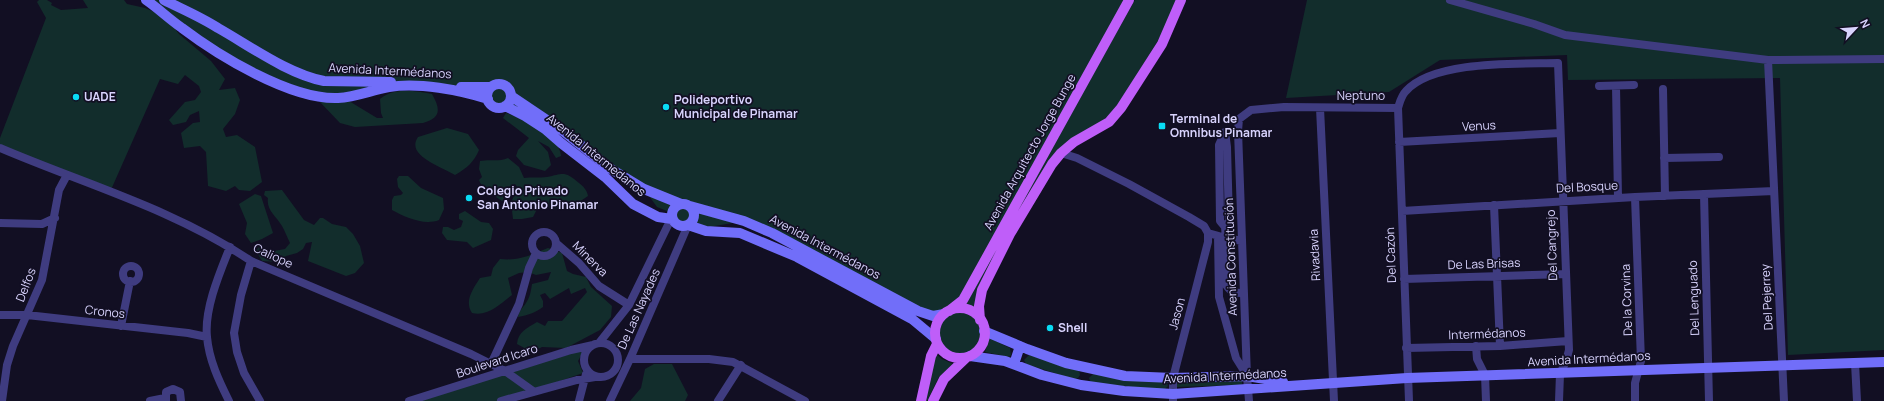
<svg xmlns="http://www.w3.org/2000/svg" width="1884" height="401" viewBox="0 0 1884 401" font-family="Manrope,sans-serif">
	<rect width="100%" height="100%" fill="#120f23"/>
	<!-- green -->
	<path fill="#122d2c" d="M39 0H47L52 3 51 5 61 10 88 8 83 0H124L127 4 145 8 159 14 146 0H1129L963 300 933 316 744 221 709 227 678 225 667 211 657 207 644 189 563 131 497 107 490 102 409 84 344 98 377 118H383L381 113 380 99C395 87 414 91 432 94 440 108 442 118 423 123L355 127 340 123 319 101 175 29 179 34 211 61 225 79 219 90 235 88 240 100 235 114 223 129 226 137 237 135 255 147 262 182 250 191 239 190 235 186 226 191 208 186 206 152 200 146 184 148 181 133 193 123 200 122 199 111 190 115 186 122 173 125 169 120 185 102 195 100 201 92 199 86 185 75 178 84 160 79 110 192 0 148V138L46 18 37 2Z
		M1135 0H1177L1167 26 1121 100 1109 115 1044 171 977 312 971 308 962 306Z
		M1307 0H1884V350L1788 355 1780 78 1568 80 1567 55 1440 60 1389 92 1286 98Z
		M506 113C524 119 560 135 561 156L556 158 549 147 538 141 548 152 551 165 545 171 524 165 516 156 518 150 529 138 503 118Z
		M447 128 468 134 479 150C474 162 467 168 455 175 443 167 405 156 418 137Z
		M508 158 519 167 524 178C531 177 540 178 547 177 564 173 565 171 579 183 583 186 587 190 588 196L573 206 550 209 544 201 540 203 533 217 522 219H513L511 202 518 188 515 184 508 189 507 200 502 201 496 197 494 192C486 191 482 188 479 180L482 177 479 169 480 161C490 159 499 162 508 158Z
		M399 176H408L421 188 443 198 444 209 439 220C424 226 405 217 392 210V200L394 196 401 195 403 193 398 187 397 179Z
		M282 190 304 220 314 225 320 218H323L332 224 346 227 353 234 360 246 364 263 355 273 346 276 308 261 312 242 306 243 303 249 297 253 286 256 278 262 262 261 256 251 259 247 268 252 285 249 290 243C287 237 285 231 282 226 276 216 266 210 268 198L264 195 265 191Z
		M255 194 261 196 273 233 262 239 251 243 245 234 247 223 239 204Z
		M465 211 481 222 489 223 493 229 491 240 473 248 467 242 447 240 442 233 443 227H448L454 230 461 227 463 221 459 219V214Z
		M548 248 562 253 567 271 573 274 586 277 591 287 612 306 611 317 600 330 566 348 542 347 532 352 517 344C518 332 527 328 537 322L545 326 548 321H562L587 292 585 288 571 294 569 288 550 299 545 293 540 295 543 301V307C535 313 528 315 518 317 519 310 523 308 526 303 530 297 531 291 532 284L548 280 551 272 536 275 528 272 519 273 508 278 512 295C500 304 488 317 472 313 464 301 473 289 480 278L491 276 493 268 500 259C520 261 530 255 548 248Z
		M939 333a21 21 0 1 1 42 0a21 21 0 1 1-42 0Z
		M989 338 1010 348 1011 355 1009 357 985 352Z
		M584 350 578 361 583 373 502 401H407Z
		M936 354 942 359 953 364 939 377 927 401H925Z
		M1029 355 1079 370 1080 375 1078 378 1073 379 1026 364 1024 360Z
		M654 364H672L688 395 685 401H630L641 388 645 369Z
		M1093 374 1167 383 1168 386 1164 390 1091 383 1089 378Z
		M1242 381V384L1240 385 1177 387 1176 383Z"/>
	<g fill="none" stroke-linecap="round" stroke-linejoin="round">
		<!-- street -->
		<path stroke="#3f3c80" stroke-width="8" d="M1450 0 1534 24 1565 35 1768 60 1884 59
			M1768 60 1784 401
			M1599 86 1634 85
			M1616 86 1618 198
			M1663 89 1665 196
			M1320 108 1334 401
			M1238 131 1225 132 1219 145 1220 221 1225 227 1226 238 1242 241
			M1225 132 1227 147 1229 222 1225 227
			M1399 142 1560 133
			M0 148C84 184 174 209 251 261L471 354 505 371 533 391
			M1061 153 1077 158 1129 184 1189 217 1204 226 1208 233 1226 238V285C1231 293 1235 293 1244 293
			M1664 158 1719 157
			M1704 194 1709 401
			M1494 205 1500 346
			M1402 211 1635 197 1774 191
			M0 223 42 224 55 218
			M532 244a12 12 0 1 1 24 0a12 12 0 1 1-24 0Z
			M1218 236 1219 297 1236 358 1246 374
			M556 243 579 263 599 286 629 305
			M251 261 241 295 234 333 237 352 244 373 260 401
			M123 274a8 8 0 1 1 16 0a8 8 0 1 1-16 0Z
			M1404 279 1566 274
			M0 315H27L188 333 207 337
			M121 326 130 281
			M584 360a17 17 0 1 1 34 0a17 17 0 1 1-34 0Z
			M599 343 629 305 669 223 672 219
			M1476 346 1477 359 1485 375 1486 401
			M1406 348 1500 346 1568 341
			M630 359H709L733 362 805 401
			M1855 363 1857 401
			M491 364 519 304 529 268 536 253
			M2 401 7 365 13 346 42 280 59 190 67 175
			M150 401 165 398
			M166 401V392L173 389 180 392 181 401
			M229 401C219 381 209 360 207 337 204 309 220 272 230 247
			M409 401 571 350 593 345
			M501 401 577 380 595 377
			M579 401 586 374
			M610 401 630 359 688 225
			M718 401 741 365
			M1173 401V378L1208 242V233
			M1249 401 1247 376 1238 131 1239 119 1251 110 1284 107 1398 108
			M1409 401 1398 108C1400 102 1401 96 1406 91 1434 60 1518 64 1558 63L1569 350 1566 361 1560 374 1559 401
			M1635 401V383L1641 361 1635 197"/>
		<!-- secondary -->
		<path stroke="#716ef9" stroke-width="10" d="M146 0C159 9 169 19 182 28 219 56 291 100 338 98 356 97 372 90 389 87 418 82 460 90 488 99
			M164 0C182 9 201 17 218 28 250 46 288 74 324 81L391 82
			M487 96a12 12 0 1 1 24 0a12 12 0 1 1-24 0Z
			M461 87H491
			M511 96 563 131 611 169 644 189 681 204
			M505 106 525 116 545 129 561 143 605 177 633 204 658 217 672 219
			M672 215a11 11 0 1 1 22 0a11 11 0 1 1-22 0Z
			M690 206 744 221 772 233 918 311 933 316 944 314
			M688 225 706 231 740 233 797 257 912 319 936 339
			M984 331 1027 349 1066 363 1125 376 1173 378 1247 376 1283 382
			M970 356 1005 361 1042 375 1081 385 1124 391 1173 394 1407 378 1884 362
			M1014 364 1020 346"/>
		<!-- primary -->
		<path stroke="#bf5ef9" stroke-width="10" d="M935 333a25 25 0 1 1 50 0a25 25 0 1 1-50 0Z
			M949 311 963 300 1129 0
			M980 320 979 306 982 290 1010 234 1052 164 1061 153 1074 142 1109 122 1121 108 1162 44 1181 0
			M921 401 931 356 937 344
			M933 401 944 379 966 358"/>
	</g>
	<!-- markers -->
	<g fill="#09dbf3" stroke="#120f23" stroke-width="1.5">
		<circle cx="76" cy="97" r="4"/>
		<circle cx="666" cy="107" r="4"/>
		<rect x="1158" y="122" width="8" height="8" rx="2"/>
		<circle cx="469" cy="198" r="4"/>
		<circle cx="1050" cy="328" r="4"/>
	</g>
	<g text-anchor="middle" stroke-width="3.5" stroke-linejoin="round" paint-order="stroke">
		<!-- street labels -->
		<g font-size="12" fill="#d8d3fd" stroke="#120f23">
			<text transform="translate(390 71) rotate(3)" y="4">Avenida Intermédanos</text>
			<text x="1361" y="100">Neptuno</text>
			<text transform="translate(1479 126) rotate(-3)" y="4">Venus</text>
			<text transform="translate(1030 152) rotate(-61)" y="4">Avenida Arquitecto Jorge Bunge</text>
			<text transform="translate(596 155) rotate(39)" y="4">Avenida Intermedanos</text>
			<text transform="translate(1587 187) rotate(-3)" y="4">Del Bosque</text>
			<text transform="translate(1552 245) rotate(-92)" y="4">Del Cangrejo</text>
			<text transform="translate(825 247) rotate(28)" y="4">Avenida Intermédanos</text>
			<text transform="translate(1315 255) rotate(-93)" y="4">Rivadavia</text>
			<text transform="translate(1391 255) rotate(-92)" y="4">Del Cazón</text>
			<text transform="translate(273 256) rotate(25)" y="4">Caliope</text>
			<text transform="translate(1231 257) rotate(-92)" y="4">Avenida Constitución</text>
			<text transform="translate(590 259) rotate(45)" y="4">Minerva</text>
			<text transform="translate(1484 264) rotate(-2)" y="4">De Las Brisas</text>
			<text transform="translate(26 285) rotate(-69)" y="4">Delfos</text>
			<text transform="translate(1767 297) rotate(-93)" y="4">Del Pejerrey</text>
			<text transform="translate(1694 298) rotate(-92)" y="4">Del Lenguado</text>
			<text transform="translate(1627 300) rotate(-92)" y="4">De la Corvina</text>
			<text transform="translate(639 309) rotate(-66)" y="4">De Las Nayades</text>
			<text transform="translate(105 312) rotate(6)" y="4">Cronos</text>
			<text transform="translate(1177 314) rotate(-75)" y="4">Jason</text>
			<text transform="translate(1487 334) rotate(-2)" y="4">Intermédanos</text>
			<text transform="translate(1589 359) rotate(-3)" y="4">Avenida Intermédanos</text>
			<text transform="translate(497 361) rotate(-18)" y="4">Boulevard Icaro</text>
			<text transform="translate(1225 376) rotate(-3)" y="4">Avenida Intermédanos</text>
		</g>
		<!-- poi labels -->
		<g font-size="12" font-weight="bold" fill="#d8d3fd" stroke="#120f23" text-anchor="start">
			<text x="84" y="101">UADE</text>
			<text x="674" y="104">Polideportivo<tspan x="674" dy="14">Municipal de Pinamar</tspan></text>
			<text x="1170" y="123">Terminal de<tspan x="1170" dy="14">Omnibus Pinamar</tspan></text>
			<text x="477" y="195">Colegio Privado<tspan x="477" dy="14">San Antonio Pinamar</tspan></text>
			<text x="1058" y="332">Shell</text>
		</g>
	</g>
	<!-- north arrow -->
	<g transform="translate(1856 28) rotate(64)" stroke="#120f23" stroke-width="3" paint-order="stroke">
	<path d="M0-3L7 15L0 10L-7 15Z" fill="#d8d3fd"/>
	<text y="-6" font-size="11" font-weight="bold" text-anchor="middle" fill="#d8d3fd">N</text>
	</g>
</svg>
